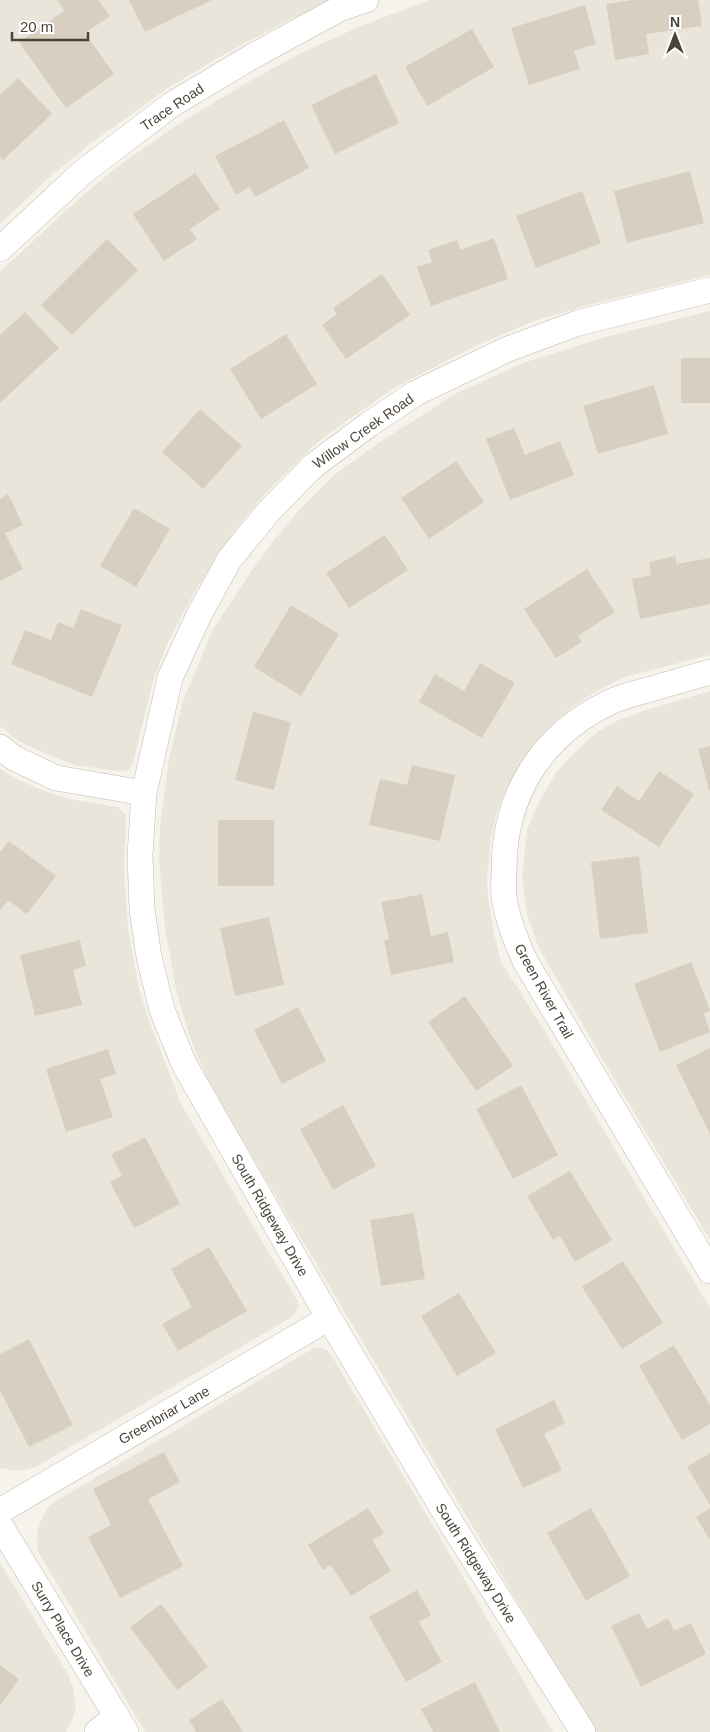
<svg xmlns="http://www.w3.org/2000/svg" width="710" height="1732" viewBox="0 0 710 1732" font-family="Arial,sans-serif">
	<rect width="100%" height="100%" fill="#f6f3ec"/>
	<!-- residential -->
	<path fill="#eae5da" d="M0 0H334L283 23 221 56 168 88 94 141 54 173 0 224Z
		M429 0H710V275L588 305 532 322 473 347 396 387 335 429 312 447 260 499 232 534 194 593 168 642 153 681 133 763 130 768 125 771 109 770 75 765 51 756 18 741 0 726V272L82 196 121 164 180 123 253 79 305 51 361 26Z
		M710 311V655L624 677 597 691 573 706 545 731 526 755 504 794 496 815 491 837 487 878 488 897 494 933 501 962 541 1025 710 1308V1732H597L588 1723 541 1641 215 1094 199 1060 188 1031 176 989 165 928 159 859 160 827 169 759 183 701 212 631 252 570 276 538 300 509 334 475 377 444 455 394 523 363 605 337Z
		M710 691V1240L603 1060 538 946 527 914 522 877 527 830 540 800 556 773 575 752 596 733 614 722 640 712Z
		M0 769 17 779 44 791 70 799 117 807 126 815 124 874 128 928 138 985 148 1018 181 1104 297 1300 299 1307 292 1317 36 1467 18 1471 0 1468Z
		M314 1348H321L327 1350 333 1358 438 1534 553 1732H145L39 1553 37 1548V1533L41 1520 49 1506 61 1498Z
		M0 1563 68 1674 73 1688 76 1707 72 1720 66 1732H0Z"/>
	<!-- building -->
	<path fill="#d8cfc1" d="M57 0H98L110 16 85 33 114 74 66 108 19 42 64 11Z
		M129 0H212L145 32Z
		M632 0H698L702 26 646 34 649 54 615 60 606 4Z
		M585 5 596 44 574 51 580 69 529 85 511 28Z
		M472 29 494 67 427 106 405 67Z
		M376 74 399 123 335 154 311 105Z
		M18 78 52 114 3 160 0 157V95Z
		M284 120 309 168 255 197 250 187 236 195 215 156Z
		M690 171 704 223 627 243 614 191Z
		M195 173 220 209 190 229 197 239 164 261 133 214Z
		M582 191 601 243 536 268 516 216Z
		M494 238 508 279 431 306 417 267 432 262 428 250 457 240 460 250Z
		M107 239 138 270 72 335 41 305Z
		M382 274 410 315 346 359 322 325 337 314 333 308Z
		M25 312 59 348 0 403V335Z
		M286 334 317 384 261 419 230 369Z
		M681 358H710V403H681Z
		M654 385 668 434 598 454 583 406Z
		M200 409 242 446 203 489 162 452Z
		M514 428 525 455 560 441 574 475 510 500 486 439Z
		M456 461 484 502 429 539 401 498Z
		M8 494 23 525 5 533 23 569 0 581V499Z
		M134 508 170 529 136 587 100 566Z
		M385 535 408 570 349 608 326 573Z
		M675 556 677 564 710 558V604L640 619 632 579 651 575 649 562Z
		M587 569 615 612 578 636 582 642 556 658 524 609Z
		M291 605 339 634 301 696 254 667Z
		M81 609 122 625 92 697 11 664 25 630 51 640 58 622 73 628Z
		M480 663 515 683 482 738 419 702 435 674 464 691Z
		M253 712 291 722 274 790 235 780Z
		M710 746V790H709L698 749Z
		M412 765 455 775 440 841 369 825 380 779 407 785Z
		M659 771 694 794 659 847 601 810 617 786 639 801Z
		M218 820H274V886H218Z
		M9 841 56 876 27 914 8 900 0 911V852Z
		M639 856 648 933 600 939 591 862Z
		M422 894 431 936 448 932 454 962 391 975 384 940 389 939 381 902Z
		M269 917 284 985 235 996 220 928Z
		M80 940 86 966 73 970 82 1005 35 1016 20 955Z
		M691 962 710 1010 704 1014 710 1032 660 1052 634 984Z
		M465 996 513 1066 476 1091 428 1022Z
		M298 1007 326 1061 282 1084 254 1030Z
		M710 1048V1134L676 1065Z
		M108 1049 116 1074 100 1079 113 1117 66 1132 46 1069Z
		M521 1085 558 1155 513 1179 476 1109Z
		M343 1105 376 1166 333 1190 300 1129Z
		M145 1137 180 1204 134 1228 110 1182 122 1176 111 1154Z
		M570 1171 612 1240 575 1262 560 1236 553 1240 527 1196Z
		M414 1213 425 1279 381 1286 370 1220Z
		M209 1247 247 1311 178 1351 162 1324 192 1307 171 1269Z
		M623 1261 663 1323 622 1349 582 1287Z
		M459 1293 496 1353 457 1376 421 1316Z
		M29 1339 73 1425 29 1447 0 1390V1354Z
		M674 1345 710 1405V1424L682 1440 639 1366Z
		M554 1400 565 1423 544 1434 562 1470 523 1488 495 1429Z
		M164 1452 180 1482 148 1499 183 1566 120 1598 88 1537 111 1525 93 1489Z
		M710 1453V1505L687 1467Z
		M368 1508 384 1533 372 1540 391 1571 351 1596 331 1565 323 1570 308 1545Z
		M591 1508 630 1576 586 1601 547 1533Z
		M710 1508V1540L696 1517Z
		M417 1590 431 1615 419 1622 442 1662 406 1682 369 1617Z
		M161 1604 208 1667 177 1690 130 1627Z
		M639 1613 647 1629 668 1618 674 1631 691 1623 706 1654 641 1687 611 1626Z
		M0 1665 19 1679 0 1706Z
		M475 1682 500 1732H433L421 1709Z
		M222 1699 243 1732H196L189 1720Z"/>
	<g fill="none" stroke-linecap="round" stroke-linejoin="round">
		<!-- street casing -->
		<g stroke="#c2bbae" stroke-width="26">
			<path id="street" d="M0 249 83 172 171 105 253 56 339 9 366 0
				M710 672C690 678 671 683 651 689 637 693 622 696 608 703 541 736 504 795 504 870 504 878 503 888 504 896 507 919 516 940 525 961L710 1271
				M0 747 14 758 56 778 144 793
				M0 1511 329 1318
				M0 1525 126 1732
				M97 1732 117 1716
				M583 1732 453 1526 329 1318 184 1064 162 1010 149 957 142 909 140 855 144 793 170 678 199 615 229 560 268 512 313 466 368 425 416 393 508 349 578 323 710 290"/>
		</g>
		<!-- street -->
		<use href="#street" stroke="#fff" stroke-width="25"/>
	</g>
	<g text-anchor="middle" stroke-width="5" stroke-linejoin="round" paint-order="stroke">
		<!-- street labels -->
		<g font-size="14" fill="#4b4439" stroke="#fff">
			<text transform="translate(172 107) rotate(-34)" y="5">Trace Road</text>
			<text transform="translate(363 431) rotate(-35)" y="5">Willow Creek Road</text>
			<text transform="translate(544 991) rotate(61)" y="5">Green River Trail</text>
			<text transform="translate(270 1215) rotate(60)" y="5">South Ridgeway Drive</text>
			<text transform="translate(164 1415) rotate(-30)" y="5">Greenbriar Lane</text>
			<text transform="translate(476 1563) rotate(58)" y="5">South Ridgeway Drive</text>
			<text transform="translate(63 1629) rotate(59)" y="5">Surry Place Drive</text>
		</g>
	</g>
	<!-- north arrow -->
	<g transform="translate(675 35)" stroke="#ffffff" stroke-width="4" paint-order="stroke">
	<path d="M0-4L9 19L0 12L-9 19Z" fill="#4b4439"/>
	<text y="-8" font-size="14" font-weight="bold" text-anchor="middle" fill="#4b4439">N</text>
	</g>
	<!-- scale -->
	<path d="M12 32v8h76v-8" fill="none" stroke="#4b4439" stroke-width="2.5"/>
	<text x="20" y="32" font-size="15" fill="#4b4439" stroke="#ffffff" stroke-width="4" paint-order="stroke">20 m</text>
</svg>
